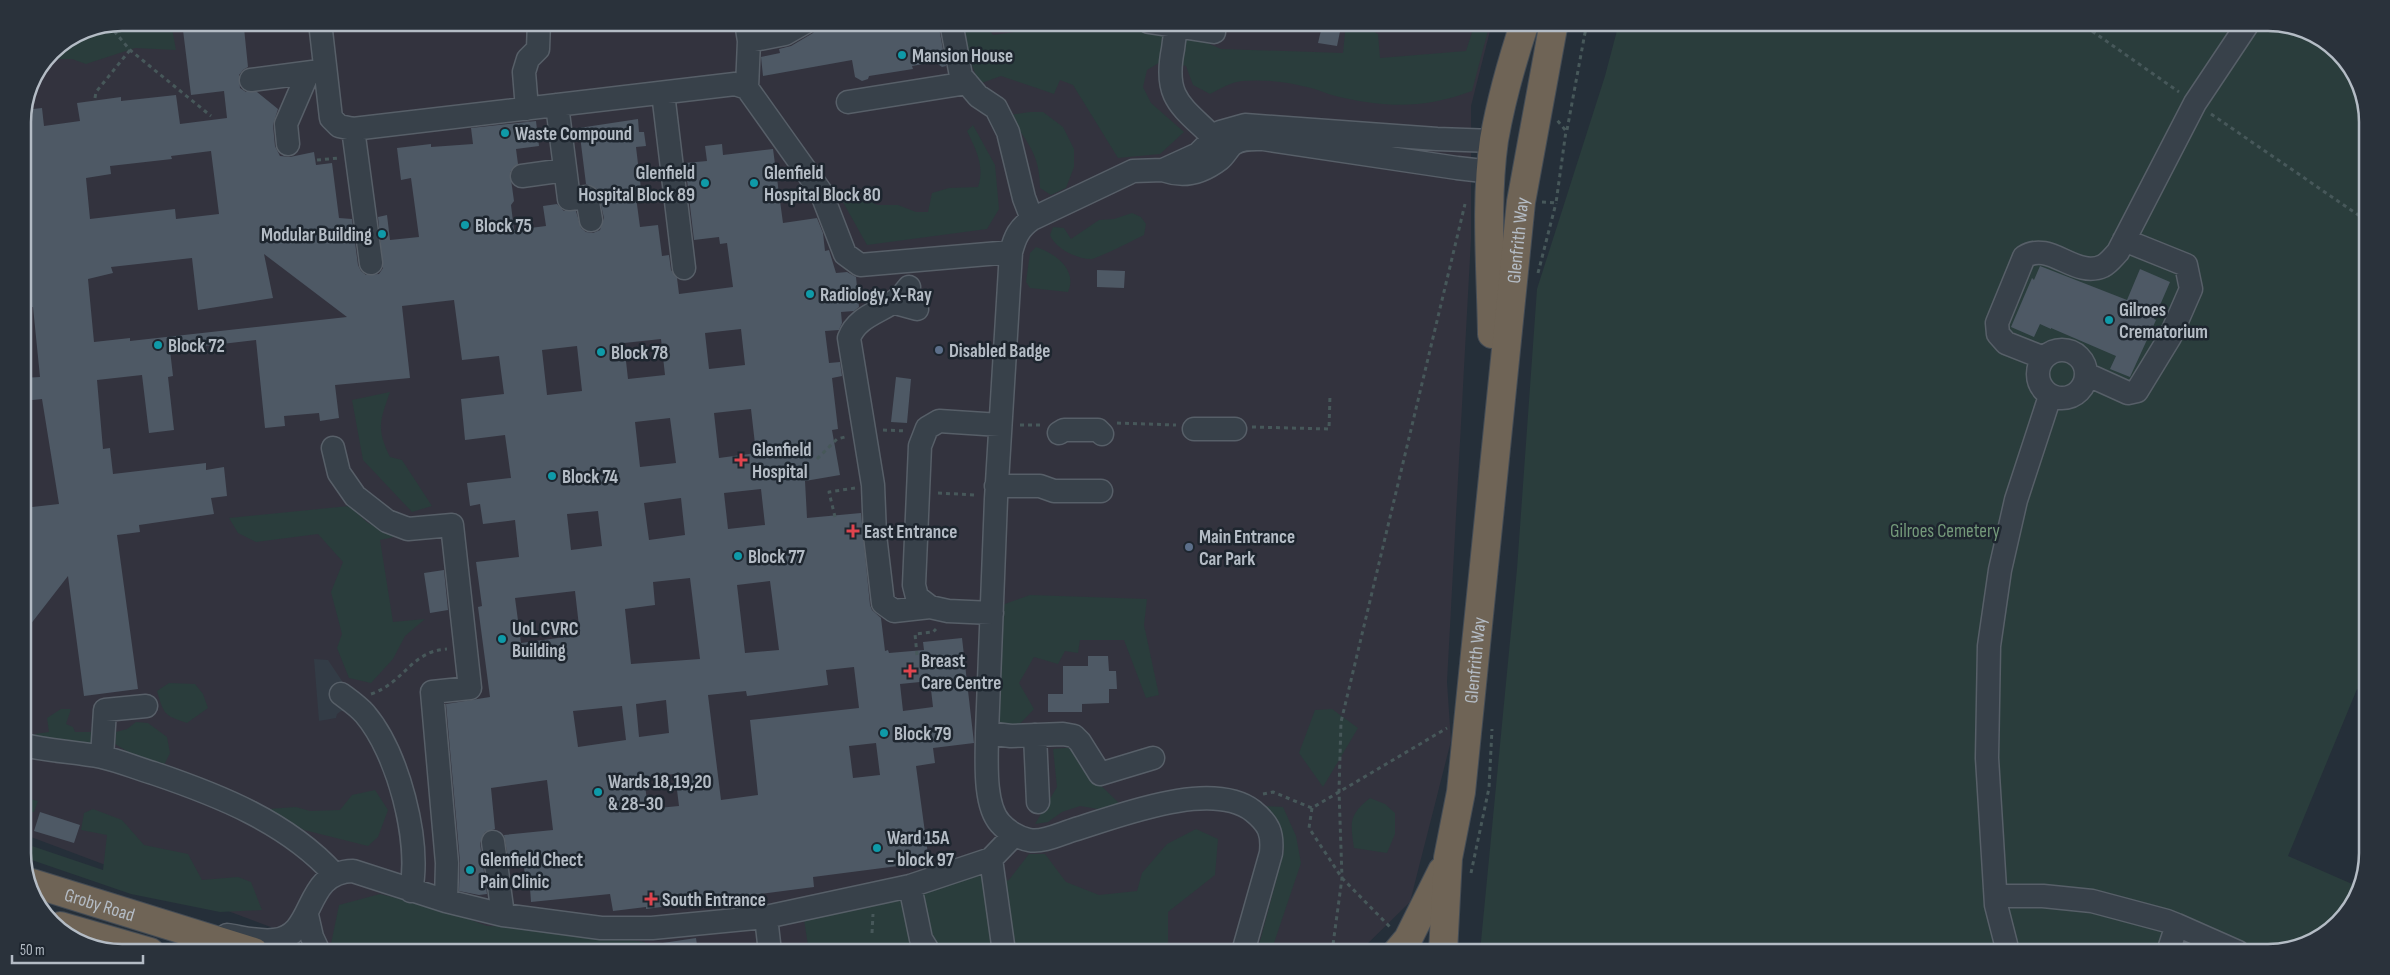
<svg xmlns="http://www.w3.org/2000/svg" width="2390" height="975" viewBox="0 0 2390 975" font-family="'Sofia Sans Condensed',sans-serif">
	<rect width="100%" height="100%" fill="#252f39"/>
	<!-- medical -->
	<path fill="#33333e" d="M123 22 1492 23 1471 106V239L1447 682 1451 741 1410 902 1359 952H337L23 834V116L33 79 52 52 84 30Z"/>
	<!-- airport -->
	<path fill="#333c46" d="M314 659 328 660 346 687 351 711H341L337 714 336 718 319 721Z"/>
	<!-- green -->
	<path fill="#2a3d3c" d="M123 22 171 23 176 50 135 48 86 64 72 59H47C65 34 94 28 123 22Z
		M1069 22 1198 39 1221 49 1343 53 1346 23H1358L1378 34 1380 58 1466 51 1475 23H1490L1472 91C1427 108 1390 108 1344 98 1332 96 1322 91 1311 88 1289 82 1264 79 1242 81 1231 82 1220 89 1210 94L1193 85 1186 66 1162 61 1147 70 1143 87 1151 103 1184 132 1160 154 1118 158 1073 85 1060 80 1054 94 1001 76 979 84 960 32 987 27 993 35 1015 32V23Z
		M1619 23H2267L2306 30 2347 62 2367 116V698L2357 689 2288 856 2359 887 2355 897 2323 935 2268 952H1480L1517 569 1537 289 1605 76Z
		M1030 112H1043L1063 127 1074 149V167L1066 188 1051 195 1040 188C1040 155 1027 141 1008 115Z
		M973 125 995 165 999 209 987 229 867 245 839 195 860 196 877 205H898L916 212H928L932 193 949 188 978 187C985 166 976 150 967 131Z
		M1132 213 1141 217 1146 224 1144 235C1136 239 1097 259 1091 259 1076 259 1055 248 1050 235L1053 227 1064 228 1071 239 1099 220 1114 219Z
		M1036 247C1055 253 1078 270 1068 292L1030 288 1026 282 1030 253Z
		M390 392C380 421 376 428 390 457L402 460 432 506 412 512 363 460 352 400Z
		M349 506 368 523 379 527 394 537 380 540 393 622 425 619 405 636 393 659 371 683 349 678 337 648 342 634 331 592 343 562 318 534 256 542 238 533 229 518Z
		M1030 595 1147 599 1144 625 1159 695 1146 698 1124 640H1080L1078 653 1065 651 1058 664 1034 657 1019 683 1034 709 1015 729 996 724 1002 605Z
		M169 683 195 684 203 694 208 708 187 723C163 715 164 714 157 691Z
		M61 709H71L66 724 73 727 75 732H93V745L38 739 35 734 49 732 47 718Z
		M1332 709 1358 728 1323 787 1299 753 1315 710Z
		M136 722 148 723 167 737 170 753 164 765 130 753 115 744 116 732 127 729Z
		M1076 747 1087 772 1120 804 1098 809 1080 806 1062 812 1048 822 1035 824 1057 787 1053 749Z
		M375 790 388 810 378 837 368 846 304 830 268 809 296 807 310 811 340 810 352 795Z
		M23 797 38 801 34 812 23 811Z
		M1370 798 1385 804 1395 813V834L1387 853 1354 848C1350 821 1349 815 1370 798Z
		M1264 806 1283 807 1296 836 1301 863 1271 952H1257L1284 851Z
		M93 809 122 820 144 845 188 854 202 880 238 877 251 882 262 910 220 912 131 894 23 857V843L103 870 107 835 81 830 84 813Z
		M1196 829 1218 839 1215 875 1168 912V952H940L930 943H851V952H809L803 913 989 865 1008 881 1029 854H1045L1066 882 1099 895 1137 891 1142 873 1167 844Z
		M380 894 442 909 487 926 529 927 645 942 644 952H369L331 944 339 905Z"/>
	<!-- building -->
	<path fill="#4e5965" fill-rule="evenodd" d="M182 22H240V28H244L248 67 243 70 239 75 240 88 246 92H257L278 109 273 125 275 146 280 156 290 157 314 152 316 165 332 163 339 218 352 219 358 265 361 271 366 275 379 274 383 268 378 217 387 215 390 240 419 237 411 178 401 180 397 148 431 144V147L473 144 471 128 536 121 539 146 516 149 518 164 510 172 514 201 511 205 514 230 546 226 543 206 557 204 564 211H576L581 228 586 232 593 233 600 230 604 218 597 189 586 184 579 128 638 119 639 132H644L646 146 636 147 642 197H636L640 227 658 225 662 256 669 255 671 270 677 278 679 294 733 287 727 243 720 244 719 237 694 240 685 163 707 161 705 146 722 144 723 155 773 149 783 223 817 218 823 233 825 251 829 250 836 273 847 272 856 277 859 307 854 311 841 312 842 323 839 330 825 331 829 363 840 362 842 376 832 378 838 429 832 430 840 475 805 481 807 518 861 513 870 605 872 610 881 618 885 651 888 650 889 653 924 650 923 642 962 638 974 743 933 748 935 763 916 766 929 862 813 877 814 887 646 909V907L613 911 610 894 531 902 530 888 526 889 523 856 508 858 504 835 553 830 547 780 491 788 495 829 485 832 480 843 487 894 479 895 459 891 460 862 446 704 490 697 478 607 482 606 476 562 519 557 515 520 483 524 480 504 470 506 467 483 511 478 505 435 465 440 461 399 504 394 499 356 462 360 454 300 402 306 410 378 335 385 339 418 320 421 319 413 284 416 285 426 265 428 256 340 170 350 173 376 168 377 174 430 149 433 142 375 97 380 103 449 110 448 113 474 206 463V470L224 467 227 496 211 498 214 514 139 525 140 532 117 535 138 689 84 696 68 576 23 634V508L59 504 42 399 23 401V378L40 377 33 307 23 308V256L26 255 23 228V116L24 110 42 108 44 126 80 121 77 103 121 97V101L176 95 180 124 227 118 224 91 191 95ZM211 151 219 214 176 219 175 209 90 219 86 178 111 174 110 166 172 159 171 156ZM264 254 347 317 130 341V338L94 342 88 279 113 273 111 267 192 258 198 310 273 298ZM741 329 745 365 709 369 705 333ZM661 339 665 375 628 379 624 343ZM577 346 582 391 547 395 542 350ZM751 409 756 453 719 458 714 413ZM670 418 676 463 640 467 635 422ZM761 489 765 525 728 529 724 493ZM681 498 685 535 649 540 644 503ZM598 511 602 546 571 550 567 514ZM690 578 700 659 631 664 625 609 655 605 653 582ZM770 581 779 650 745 653 737 585ZM575 591 580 635 521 643 515 598ZM854 667 859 708 750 720 758 795 721 800 708 695 746 691 747 696 828 685 826 670ZM930 681 933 707 903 711 900 684ZM666 700 669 733 639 737 636 704ZM622 706 626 740 578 747 573 711ZM876 743 880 775 853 778 849 746ZM675 774 679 806 648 809 644 777Z
		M819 22 820 30 862 22H938L946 66 942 67 935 62 912 66 913 69 869 76 868 79 862 81 855 77 852 60 763 76 761 57 780 53 779 49 791 46 813 33Z
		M1323 22H1342L1337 46 1318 43Z
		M2040 266 2127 300 2140 269 2170 282 2154 319 2156 320 2130 377 2110 369 2116 356 2051 328V329L2040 324 2034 337 2011 327 2032 278 2034 280Z
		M1097 270 1125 271 1124 288 1097 287Z
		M896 377 911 379 907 423 891 422Z
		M444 570 448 610 430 613 424 573Z
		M1088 656H1108L1109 671H1116L1117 689H1109V703L1082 704V712H1048V694H1063V666H1088Z
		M40 812 80 825 74 843 34 831Z
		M696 938 698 952H656V944Z"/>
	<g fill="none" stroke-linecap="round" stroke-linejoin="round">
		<!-- minor casing -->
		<g stroke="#575f68" stroke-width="25">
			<path id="minor" d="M320 22 331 118 339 126 353 129 735 84 747 88 821 192 845 254 860 265 1011 252
				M746 22 749 41 747 88
				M951 22 961 76 978 96 996 108 1008 132 1024 198 1032 219
				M1149 22 1214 32
				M1178 22C1175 31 1174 40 1173 49 1163 99 1182 106 1214 138
				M749 41 785 34 806 22
				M251 80 320 71
				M663 93 684 268
				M848 102 967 83
				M557 105 569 199 587 197 591 220
				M527 109 524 72 528 59 538 49 539 22
				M353 129 371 263
				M288 144 286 124 308 73
				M1166 171C1186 178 1203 172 1220 159 1225 155 1228 148 1233 144 1242 138 1252 139 1263 139L1457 168 1492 172
				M522 176 565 170
				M909 287C892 312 859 311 849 338L873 485 875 535 883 603 894 611 930 607 948 611 992 613
				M895 303 917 309
				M2038 374a24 24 0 1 1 48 0a24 24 0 1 1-48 0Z
				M2044 358 2006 343 1998 334 1997 323 2024 257C2050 240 2075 279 2103 266 2109 263 2114 256 2118 252L2195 103 2249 22
				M2086 374 2128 393 2137 391 2170 337 2191 289 2186 265 2124 240
				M1194 429H1235
				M1059 433 1064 430H1098L1102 434
				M333 448 339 473 355 496 387 521 408 529 452 525 470 688 432 692 447 863 446 901
				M996 486H1040L1054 491H1101
				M930 607 917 597 914 585 920 446 927 428 939 421 1000 425
				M341 694C349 700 358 706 365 714 398 753 421 840 411 891
				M987 733 1011 736 1063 734 1074 736 1080 742 1100 774 1153 758
				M1035 735 1038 802
				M23 745C49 751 76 752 102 757 120 761 136 768 153 773 218 795 287 822 334 874
				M102 757 105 710 146 706
				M493 842 503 915
				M991 859 1004 952
				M910 886 921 939 929 952
				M1996 896H2043L2092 901 2167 921 2177 925 2168 952
				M307 915 312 937 319 952
				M766 917 770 952
				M2177 925 2238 952
				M227 935C241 937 259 942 274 940 317 936 302 872 353 871L446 901 503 915 601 928H652L766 917 910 886 991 859 1014 835
				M1243 952 1271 853C1273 833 1269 824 1253 811 1211 779 1119 816 1073 830 1060 834 1042 843 1029 840 1018 838 1006 830 1000 823 983 804 987 757 987 733L996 499 1011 252C1015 237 1019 228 1032 219L1133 171 1163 170 1198 154 1220 132 1245 125 1437 139 1494 141
				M2008 952 1996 905 1987 758 1989 646 2000 570 2016 500 2050 396"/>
		</g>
		<!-- highway casing -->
		<g stroke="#444c55" stroke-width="30">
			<g id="highway">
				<path d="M1492 334C1491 270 1485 203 1494 140 1501 100 1512 61 1525 22"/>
				<path id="s1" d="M32 883 254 952"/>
				<path d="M60 926 150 952"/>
				<path d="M1397 952 1408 939 1442 871"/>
				<path id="s2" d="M1443 952 1448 858 1461 792 1521 202 1554 22"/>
			</g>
		</g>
		<!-- path -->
		<path stroke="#47585a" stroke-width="3" stroke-dasharray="4 4" stroke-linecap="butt" d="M2079 22 2179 92
			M109 25 130 50 211 116
			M95 98 96 92 130 50
			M2211 114 2367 221
			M1567 130 1587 22
			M317 160 339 158
			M1542 202 1556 203 1566 131 1557 120
			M1538 273 1556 203
			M1117 423 1176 425
			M1020 425H1041
			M1252 427 1329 429 1330 395
			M883 430 907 431
			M817 459 837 439 845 437
			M938 493 976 495
			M835 517 829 492 855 488
			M917 655 915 634 933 632 936 629
			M371 694C404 683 411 651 447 649
			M1263 794 1273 792 1312 808 1447 728
			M1312 808 1309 828 1342 878 1390 927
			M1471 873 1489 788 1492 729
			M872 933 873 914
			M336 946 360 952
			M1332 952 1342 878 1339 791 1341 722 1465 204"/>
		<!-- minor -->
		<use href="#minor" stroke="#38414a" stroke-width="22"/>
		<!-- highway -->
		<use href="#highway" stroke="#6f6456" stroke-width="28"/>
	</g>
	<!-- markers -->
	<g fill="#0f9aa8" stroke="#1e262f" stroke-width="2">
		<circle cx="902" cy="55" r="5"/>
		<circle cx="505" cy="133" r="5"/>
		<circle cx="705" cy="183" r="5"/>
		<circle cx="754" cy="183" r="5"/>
		<circle cx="465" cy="225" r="5"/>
		<circle cx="382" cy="234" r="5"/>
		<circle cx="810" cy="294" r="5"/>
		<circle cx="2109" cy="320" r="5"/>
		<circle cx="158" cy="345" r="5"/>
		<circle cx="601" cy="352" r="5"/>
		<circle cx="552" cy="476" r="5"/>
		<circle cx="738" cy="556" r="5"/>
		<circle cx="502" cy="639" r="5"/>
		<circle cx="884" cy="733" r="5"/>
		<circle cx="598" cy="792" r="5"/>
		<circle cx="877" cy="848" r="5"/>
		<circle cx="470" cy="870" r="5"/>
	</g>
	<g fill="#5c6f8a" stroke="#1e262f" stroke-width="2">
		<circle cx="939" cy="350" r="5"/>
		<circle cx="1189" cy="547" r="5"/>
	</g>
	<g fill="#e0444e" stroke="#1e262f" stroke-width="2">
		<path d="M738.5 452.5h5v5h5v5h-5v5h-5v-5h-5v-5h5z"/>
		<path d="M850.5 523.5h5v5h5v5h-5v5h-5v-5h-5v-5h5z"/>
		<path d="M907.5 663.5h5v5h5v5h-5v5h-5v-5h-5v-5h5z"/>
		<path d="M648.5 891.5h5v5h5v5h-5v5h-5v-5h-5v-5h5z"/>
	</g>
	<g text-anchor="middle" stroke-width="5" stroke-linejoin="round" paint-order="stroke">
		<!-- poi labels -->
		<g font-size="19" font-weight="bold" fill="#b4bcc5" stroke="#1e262f" text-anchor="start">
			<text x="912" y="62">Mansion House</text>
			<text x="515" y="140">Waste Compound</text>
			<text x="695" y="179" text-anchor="end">Glenfield<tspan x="695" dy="22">Hospital Block 89</tspan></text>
			<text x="764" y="179">Glenfield<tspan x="764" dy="22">Hospital Block 80</tspan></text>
			<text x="475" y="232">Block 75</text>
			<text x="372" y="241" text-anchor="end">Modular Building</text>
			<text x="820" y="301">Radiology, X-Ray</text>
			<text x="2119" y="316">Gilroes<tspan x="2119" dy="22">Crematorium</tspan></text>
			<text x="168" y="352">Block 72</text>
			<text x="949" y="357">Disabled Badge</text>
			<text x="611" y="359">Block 78</text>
			<text x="752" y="456">Glenfield<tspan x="752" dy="22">Hospital</tspan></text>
			<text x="562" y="483">Block 74</text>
			<text x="864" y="538">East Entrance</text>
			<text x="1199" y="543">Main Entrance<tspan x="1199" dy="22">Car Park</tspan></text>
			<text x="748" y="563">Block 77</text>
			<text x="512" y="635">UoL CVRC<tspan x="512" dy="22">Building</tspan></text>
			<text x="921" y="667">Breast<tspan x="921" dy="22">Care Centre</tspan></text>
			<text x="894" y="740">Block 79</text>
			<text x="608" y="788">Wards 18,19,20<tspan x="608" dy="22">&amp; 28-30</tspan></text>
			<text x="887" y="844">Ward 15A<tspan x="887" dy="22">- block 97</tspan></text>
			<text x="480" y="866">Glenfield Chect<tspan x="480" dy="22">Pain Clinic</tspan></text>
			<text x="662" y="906">South Entrance</text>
		</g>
		<!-- street labels -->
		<g font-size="19" fill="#b4bcc5" stroke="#1e262f">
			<text dy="7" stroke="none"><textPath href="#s2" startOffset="716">Glenfrith Way</textPath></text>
			<text dy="7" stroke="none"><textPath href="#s2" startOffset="294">Glenfrith Way</textPath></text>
			<text dy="7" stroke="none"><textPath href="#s1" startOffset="71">Groby Road</textPath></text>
		</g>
		<!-- park labels -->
		<g font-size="19" fill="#74997a" stroke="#1e262f">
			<text x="1945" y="537">Gilroes Cemetery</text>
		</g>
	</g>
	<!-- crop -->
	<path d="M0 0H2390V975H0ZM122 31H2268A91 91 0 0 1 2359 122V853A91 91 0 0 1 2268 944H122A91 91 0 0 1 31 853V122A91 91 0 0 1 122 31Z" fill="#2a323b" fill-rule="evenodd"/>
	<path fill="none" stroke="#b4bcc5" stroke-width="2.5" d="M122 31H2268A91 91 0 0 1 2359 122V853A91 91 0 0 1 2268 944H122A91 91 0 0 1 31 853V122A91 91 0 0 1 122 31Z"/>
	<!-- scale -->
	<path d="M12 955v8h131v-8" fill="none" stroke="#b4bcc5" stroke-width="2.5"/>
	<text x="20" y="955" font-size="15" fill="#b4bcc5" stroke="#1e262f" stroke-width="4" paint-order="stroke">50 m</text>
</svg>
